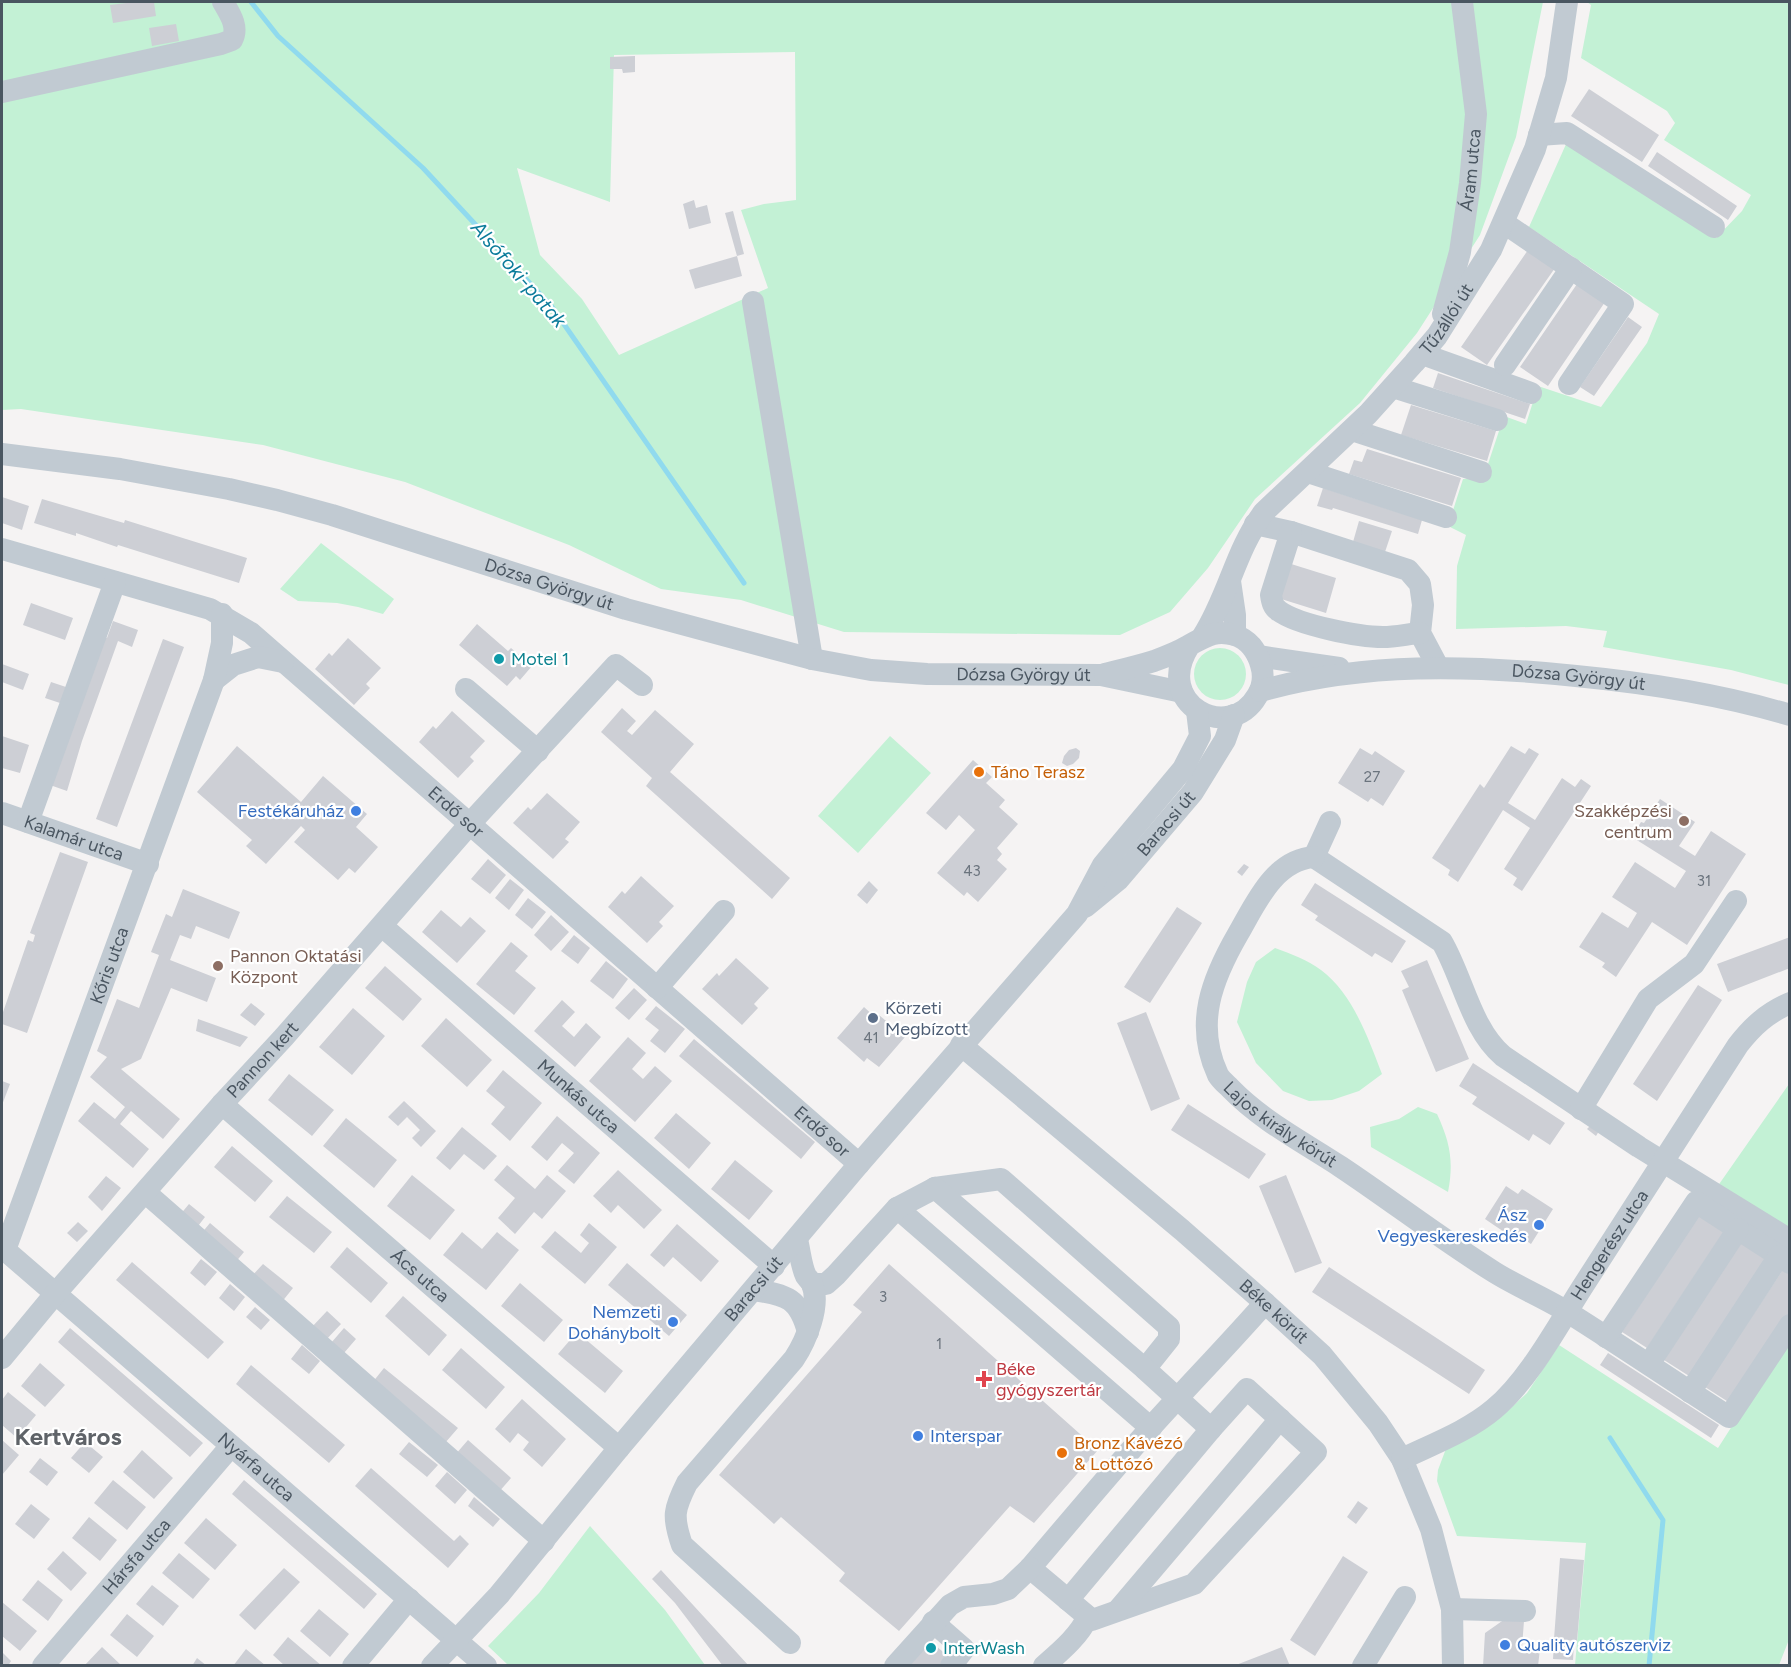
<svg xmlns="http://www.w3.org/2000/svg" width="1791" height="1667" viewBox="0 0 1791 1667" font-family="Figtree,sans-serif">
	<rect width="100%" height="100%" fill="#f5f3f3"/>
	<!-- green -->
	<path fill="#c3f1d5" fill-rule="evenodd" d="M2 2H1543L1516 137 1480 235 1417 333 1360 403 1255 499 1208 568 1170 612 1120 635 844 632 741 600 661 589 569 545 405 482 263 445 21 409 2 410ZM795 52 796 200 764 204 741 210 768 288 619 355 582 299 540 255 517 168 610 202 614 55Z
		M1587 2H1789V685L1731 670 1603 647 1607 631 1566 626 1456 629 1457 566 1466 535 1448 526 1463 479H1483L1504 416 1526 424 1538 386 1601 407 1647 343 1659 314 1529 227 1567 142 1716 238 1742 211 1751 195 1664 140 1675 123 1667 111 1581 58 1591 5Z
		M321 543 394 599 383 614 358 607 337 603 298 601 280 589Z
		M1194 674a26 26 0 1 1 52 0a26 26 0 1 1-52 0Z
		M890 736 931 773 858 853 818 816Z
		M1275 948C1291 954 1308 960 1321 970 1353 994 1368 1038 1382 1074L1359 1091 1332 1100 1309 1101 1283 1091 1256 1063 1237 1022 1247 982 1256 962Z
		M1789 1084V1246L1715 1190Z
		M1418 1107 1437 1114C1450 1142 1454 1161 1448 1192L1371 1147 1370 1127 1399 1119Z
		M1789 1337 1790 1637 1779 1665H1575L1586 1543 1457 1536 1437 1481 1438 1470 1447 1446 1501 1417 1527 1393 1559 1345 1718 1448Z
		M590 1526 665 1610 705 1665H508L488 1646 539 1593Z"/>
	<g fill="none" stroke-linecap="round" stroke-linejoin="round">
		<!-- stream -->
		<path stroke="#90daee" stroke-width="5" d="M251 2 278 36 423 168 552 307 744 583
			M1610 1438 1663 1520 1649 1666"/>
	</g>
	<!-- building -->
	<path fill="#cdcfd5" d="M134 2H154L156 16 113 23 110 5Z
		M176 24 179 41 152 46 149 28Z
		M635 56V72L623 73 622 69H610V57Z
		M1589 89 1659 135 1642 162 1571 116Z
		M1657 152 1737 206 1728 220 1648 166Z
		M694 200 696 208 707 205 711 223 689 229 683 204Z
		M733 211 744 254 737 256 725 213Z
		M1528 250 1555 268 1487 365 1461 347Z
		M737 256 742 276 695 289 689 270Z
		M1577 284 1605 302 1548 386 1520 367Z
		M1628 317 1642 327 1594 396 1580 387Z
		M1438 373 1530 404 1525 419 1433 388Z
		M1411 405 1496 431 1487 461 1401 435Z
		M1367 449 1461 478 1452 506 1349 474 1354 460 1362 462Z
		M1323 488 1422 520 1418 534 1333 508 1332 510 1317 506Z
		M2 497 29 506 22 530 2 523Z
		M42 499 124 523 125 520 247 558 239 583 118 545 117 547 76 533V536L34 523Z
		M1359 521 1392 531 1385 552 1353 542Z
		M1288 563 1336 578 1326 613 1278 598Z
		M31 603 73 618 65 640 23 625Z
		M113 621 138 630 132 647 118 641 82 741 67 791 50 785 104 636 107 638Z
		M477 624 508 651 511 648 532 666 520 680 516 676 507 686 459 645Z
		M348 638 381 668 366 684 370 688 354 705 315 669 329 653 332 656Z
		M163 639 184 647 117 827 96 819Z
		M2 664 29 674 23 690 2 682Z
		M51 682 72 689 66 705 45 698Z
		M622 708 636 721 627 731 632 735 655 710 694 744 670 772 790 878 772 899 646 786 652 778 601 732Z
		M452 711 485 741 470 757 474 761 458 778 419 742 433 726 436 729Z
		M2 736 29 745 20 773 2 768Z
		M237 746 301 802 323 776 367 814 356 827 378 847 355 873 349 868 338 880 294 842 305 830 301 826 266 864 246 846 252 840 197 792Z
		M1511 746 1525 754 1529 748 1539 754 1508 803 1535 820 1562 778 1575 787 1581 779 1591 786 1522 891 1513 885 1517 878 1504 869 1530 828 1503 810 1458 882 1448 875 1450 870 1432 858 1480 784 1484 788Z
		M1076 748 1080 751 1079 758 1073 764 1067 766 1062 763 1064 756 1069 750Z
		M1360 748 1372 755 1375 751 1405 771 1383 806 1371 798 1368 802 1338 783Z
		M973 760 992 777 986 783 1005 800 999 807 1018 824 997 848 1002 854 997 860 1007 869 978 902 967 892 964 896 937 873 975 830 959 815 946 830 926 813Z
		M547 793 580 822 565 839 569 842 553 859 513 823 528 807 531 810Z
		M1660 799 1695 822 1679 846 1695 856 1711 831 1746 854 1687 945 1652 922 1616 977 1602 967 1605 963 1579 947 1602 912 1628 928 1637 913 1612 897 1635 862 1675 888 1686 871 1632 837 1641 822 1644 823Z
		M60 852 88 862 27 1033 2 1024V1015L28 940 33 942 35 935 30 933Z
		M488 859 506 875 490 894 471 879Z
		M1244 864 1249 867 1242 876 1237 872Z
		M641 876 674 906 659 922 663 926 647 943 608 907 622 891 625 894Z
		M510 879 524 890 509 910 495 898Z
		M869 881 878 890 867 904 857 895Z
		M1315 883 1406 941 1392 963 1375 953 1372 957 1315 920 1318 916 1301 905Z
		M183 889 240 912 229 939 196 926 191 939 180 935 170 960 216 978 207 1002 171 988 141 1059 121 1069 180 1119 163 1139 131 1111 120 1124 149 1149 133 1168 78 1121 94 1102 115 1119 125 1107 90 1077 107 1057 97 1051 117 999 139 1008 159 955 151 952 166 914 172 917Z
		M528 898 546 912 532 929 515 915Z
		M1177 907 1202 923 1150 1003 1124 987Z
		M441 910 461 927 470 917 486 931 457 963 422 932Z
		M551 915 569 932 551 951 534 935Z
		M574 935 590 948 578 964 561 951Z
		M1790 937V968L1728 992 1717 964Z
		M511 942 528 956 515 971 536 988 514 1015 476 984Z
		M736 958 769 988 754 1004 758 1008 742 1025 702 989 717 973 719 976Z
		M1427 960 1469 1059 1436 1072 1402 990 1409 987 1401 971Z
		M606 961 628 979 613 999 590 981Z
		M385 966 422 999 403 1021 365 988Z
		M1698 985 1722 1000 1657 1101 1633 1084Z
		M634 988 647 1000 629 1020 615 1008Z
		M562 1000 575 1012 562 1026 574 1037 586 1023 601 1037 575 1067 534 1031Z
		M251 1003 265 1014 255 1026 240 1015Z
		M656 1006 685 1029 665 1053 650 1041 659 1030 645 1019Z
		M864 1007 876 1018 879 1015 905 1037 879 1067 867 1058 864 1062 837 1038Z
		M353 1008 385 1036 352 1075 319 1047Z
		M1146 1012 1180 1099 1151 1111 1117 1023Z
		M446 1018 492 1060 467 1087 421 1046Z
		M198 1019 229 1030 248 1037 240 1047 196 1031Z
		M628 1037 646 1053 632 1069 643 1079 655 1066 672 1081 635 1122 589 1081Z
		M694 1039 815 1142 801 1159 679 1056Z
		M1473 1063 1565 1123 1550 1145 1533 1134 1529 1141 1472 1104 1477 1097 1459 1086Z
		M503 1070 542 1103 510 1141 491 1124 505 1107 486 1091Z
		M289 1074 334 1110 312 1136 268 1100Z
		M2 1081 10 1084 2 1105Z
		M404 1101 436 1131 421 1147 412 1138 420 1130 407 1117 398 1126 388 1117Z
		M1188 1104 1266 1154 1249 1179 1171 1130Z
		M676 1113 711 1143 689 1169 654 1138Z
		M557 1116 600 1153 574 1184 558 1171 574 1153 562 1143 547 1161 531 1147Z
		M346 1118 397 1160 374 1188 323 1146Z
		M1591 1125 1599 1131 1596 1136 1587 1129Z
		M462 1127 497 1156 484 1170 464 1154 450 1170 436 1158Z
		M232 1146 273 1181 255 1202 214 1167Z
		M735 1160 773 1191 749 1220 711 1189Z
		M507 1165 535 1189 547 1175 566 1191 542 1219 534 1212 515 1234 498 1218 515 1198 494 1180Z
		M618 1170 662 1210 644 1229 618 1205 611 1213 593 1196Z
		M412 1175 455 1210 430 1240 387 1206Z
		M1286 1175 1322 1263 1295 1273 1259 1186Z
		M106 1176 121 1188 102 1211 88 1197Z
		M1506 1186 1518 1194 1522 1189 1553 1209 1531 1244 1516 1234 1513 1238 1485 1219Z
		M287 1196 332 1232 314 1253 269 1217Z
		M189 1204 205 1217 195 1230 179 1216Z
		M1700 1214 1725 1230 1647 1348 1622 1332Z
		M78 1222 88 1231 77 1242 67 1233Z
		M210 1223 244 1252 234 1264 200 1235Z
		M589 1223 617 1247 585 1284 541 1247 555 1231 581 1253 589 1243 580 1235Z
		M677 1224 719 1261 701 1282 673 1257 664 1267 650 1255Z
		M462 1232 482 1249 497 1232 519 1250 486 1290 443 1255Z
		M1742 1240 1767 1257 1689 1376 1664 1360Z
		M347 1247 388 1283 371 1303 330 1267Z
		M201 1259 217 1272 205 1286 190 1273Z
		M132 1262 224 1342 208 1359 116 1280Z
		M627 1263 687 1315 669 1336 608 1285Z
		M263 1264 293 1288 281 1303 250 1278Z
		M889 1264 1098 1450 1034 1523 1010 1506 899 1631 839 1581 845 1573 781 1517 774 1524 719 1475 862 1312 853 1305Z
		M1329 1267 1485 1370 1469 1394 1312 1292Z
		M1784 1268 1790 1272V1312L1730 1403 1705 1387Z
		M520 1283 563 1320 544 1342 501 1306Z
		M230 1284 245 1297 234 1311 219 1298Z
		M403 1296 447 1335 429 1356 385 1316Z
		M255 1307 270 1320 261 1330 246 1317Z
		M327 1311 341 1324 324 1342 310 1329Z
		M70 1328 203 1443 190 1457 58 1342Z
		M344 1328 356 1339 344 1353 331 1343Z
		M577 1332 623 1371 605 1393 558 1354Z
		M302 1345 320 1361 309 1374 291 1359Z
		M461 1348 505 1387 486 1409 442 1370Z
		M1608 1353 1719 1425 1711 1438 1600 1365Z
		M40 1363 65 1385 45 1407 21 1386Z
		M251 1365 345 1445 329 1463 236 1384Z
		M384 1368 458 1428 445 1443 372 1383Z
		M8 1392 36 1415 17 1438 2 1425V1400Z
		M522 1399 566 1439 542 1467 523 1450 529 1442 518 1433 510 1443 495 1429Z
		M2 1440 19 1455 2 1475Z
		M468 1440 511 1478 498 1493 455 1455Z
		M85 1442 103 1457 89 1473 71 1458Z
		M409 1442 438 1465 427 1477 399 1454Z
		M142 1450 173 1478 154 1499 123 1472Z
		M40 1458 58 1472 47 1486 29 1472Z
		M371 1468 454 1541 460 1535 469 1544 448 1568 355 1486Z
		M447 1472 467 1490 455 1504 435 1486Z
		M113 1480 146 1507 127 1530 94 1503Z
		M244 1480 377 1594 364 1609 232 1494Z
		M474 1497 500 1519 493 1527 468 1506Z
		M1358 1501 1368 1508 1356 1524 1347 1517Z
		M31 1504 50 1519 34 1539 15 1524Z
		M89 1517 117 1540 100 1561 72 1538Z
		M206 1518 237 1545 215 1570 184 1543Z
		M63 1551 87 1573 71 1591 47 1569Z
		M179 1553 210 1579 193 1599 162 1573Z
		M1343 1556 1368 1572 1315 1656 1290 1640Z
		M1560 1558 1584 1560 1577 1641 1554 1639Z
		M284 1568 300 1582 255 1630 239 1615Z
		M661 1570 749 1666H723L675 1603 652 1579Z
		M38 1580 63 1600 48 1621 22 1600Z
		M152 1585 179 1606 163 1626 136 1604Z
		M2 1602 37 1631 20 1651 2 1636Z
		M319 1609 349 1634 330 1657 300 1631Z
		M127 1614 154 1636 137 1657 110 1635Z
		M1505 1619 1524 1621 1522 1647 1540 1649 1538 1666H1483L1485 1633Z
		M288 1637 322 1666H285L273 1655Z
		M929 1640 949 1657 942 1666H908Z
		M1554 1642 1574 1643 1573 1660 1553 1659Z
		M102 1647 122 1666H84Z
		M1282 1647 1290 1666H1236V1665Z
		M246 1649 266 1666H233Z
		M2 1652 11 1661 8 1666H2Z
		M197 1658 207 1666H192Z"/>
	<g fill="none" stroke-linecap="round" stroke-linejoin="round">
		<!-- minor -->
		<g stroke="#c1cad2" stroke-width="22">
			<path d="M2 92 221 44 232 40C239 27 230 14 223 2"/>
			<path d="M1539 135 1567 133 1714 227"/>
			<path d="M1504 223 1623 304 1569 384"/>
			<path d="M753 302 812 659"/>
			<path id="s1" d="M1443 314 1460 252 1470 183 1476 114 1462 2"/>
			<path d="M1422 354 1531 393"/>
			<path d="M1505 365 1571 268"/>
			<path d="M1393 387 1497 420"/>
			<path d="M1352 430 1481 472"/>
			<path id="s2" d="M2 454 120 469 229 489 277 500 332 515 626 609 812 659 871 670 927 674 1101 675 1182 692"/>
			<path d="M1308 472 1446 517"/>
			<path d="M1255 524 1291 532 1408 570 1420 584 1423 605 1420 633 1438 667"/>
			<path d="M1291 532 1271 595C1272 602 1273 607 1279 611 1298 625 1359 637 1383 637 1395 637 1408 634 1420 633"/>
			<path id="s3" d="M2 549 210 609 251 633 859 1164"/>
			<path d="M1230 581 1235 615V635"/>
			<path id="s4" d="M1203 636C1228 597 1236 549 1264 512L1368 414 1414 363 1437 336 1491 250 1535 149 1556 78 1567 2"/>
			<path d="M1258 656 1339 668"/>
			<path d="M1105 674C1121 670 1138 666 1154 661 1165 657 1178 652 1188 646 1205 637 1214 629 1235 635 1249 640 1257 651 1261 665 1264 675 1263 687 1257 696 1229 744 1152 704 1189 646"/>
			<path d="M214 680 233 665 258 657 283 662"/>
			<path d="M466 689 538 751"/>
			<path id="s5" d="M1260 691C1364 662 1470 665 1576 676 1648 683 1720 694 1790 715"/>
			<path id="s6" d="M2 813 148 864"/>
			<path d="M28 822 115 582"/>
			<path d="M1330 822 1314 857 1442 942C1463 978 1471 1029 1503 1056L1639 1147 1790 1240"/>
			<path id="s7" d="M1314 857C1274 860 1256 903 1238 934 1212 979 1194 1024 1218 1075 1221 1080 1226 1084 1230 1088 1262 1121 1303 1142 1341 1167 1392 1201 1441 1239 1494 1272 1518 1287 1545 1298 1569 1313 1623 1347 1676 1383 1729 1417L1790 1325"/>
			<path id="s8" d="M1085 907 1118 880 1193 792 1225 740 1234 715"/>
			<path id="s9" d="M382 926 774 1266"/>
			<path d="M657 988 724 911"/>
			<path id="s10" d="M961 1045 1182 1230 1265 1303 1322 1355 1378 1423 1402 1459 1431 1529 1452 1609 1453 1666"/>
			<path id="s11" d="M222 1104 619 1448"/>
			<path d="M1581 1109 1648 999 1694 964 1736 901"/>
			<path d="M935 1188 1001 1179 1169 1327V1339L1145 1369"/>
			<path d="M146 1193 544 1541"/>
			<path d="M897 1208 1151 1428"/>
			<path id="s12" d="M5 1250 214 680 222 643V614"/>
			<path id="s13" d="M5 1250 486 1666"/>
			<path d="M812 1284H826L836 1275 897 1208 935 1188 1145 1369 1211 1429 1247 1389 1316 1452 1194 1584 1092 1620 1030 1568C1071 1520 1111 1472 1153 1425 1190 1384 1228 1345 1265 1303"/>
			<path d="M754 1290C787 1295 799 1298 808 1332"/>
			<path d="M1606 1337 1696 1202 1790 1263"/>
			<path id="s14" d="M2 1358 55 1294 222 1104 284 1037 476 817 616 665 642 685"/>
			<path d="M1649 1364 1738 1229"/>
			<path d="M1690 1392 1779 1256"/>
			<path id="s15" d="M1402 1459C1433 1444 1468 1431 1494 1409 1530 1379 1559 1323 1585 1283 1636 1204 1687 1125 1738 1045 1753 1026 1767 1013 1790 1003"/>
			<path d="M1068 1600 1211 1429"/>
			<path d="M1452 1609 1525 1611"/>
			<path d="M1118 1610 1280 1419"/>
			<path d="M933 1622 964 1649 951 1666"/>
			<path d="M790 1643 682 1545C672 1516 674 1509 687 1483L794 1359C806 1341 821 1305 812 1284 811 1281 808 1279 806 1276 801 1266 800 1251 797 1240"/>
			<path id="s16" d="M43 1666 231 1446"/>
			<path d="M353 1666 409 1599"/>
			<path id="s17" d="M432 1666 499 1595 619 1448 859 1164 1077 914 1103 865 1183 769 1200 736 1197 711"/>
			<path d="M895 1666 950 1605 964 1597 993 1594 1008 1589 1030 1568"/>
			<path d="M1044 1666C1061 1651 1078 1637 1088 1617"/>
			<path d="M1363 1666 1405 1597"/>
		</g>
	</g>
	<!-- markers -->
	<g fill="#0f9aa8" stroke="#fff" stroke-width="2">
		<circle cx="499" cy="659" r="6"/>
		<circle cx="931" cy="1648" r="6"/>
	</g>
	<g fill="#e8710a" stroke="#fff" stroke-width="2">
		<circle cx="979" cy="772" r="6"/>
		<circle cx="1062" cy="1453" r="6"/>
	</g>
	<g fill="#3f7fe0" stroke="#fff" stroke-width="2">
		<circle cx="356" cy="811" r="6"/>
		<circle cx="1539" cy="1225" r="6"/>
		<circle cx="673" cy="1322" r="6"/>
		<circle cx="918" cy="1436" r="6"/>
		<circle cx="1505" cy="1645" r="6"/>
	</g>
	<g fill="#8d6e63" stroke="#fff" stroke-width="2">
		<circle cx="1684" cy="821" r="6"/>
		<circle cx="218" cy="966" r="6"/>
	</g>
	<circle fill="#5c6f8a" stroke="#fff" stroke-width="2" cx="873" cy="1018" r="6"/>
	<path fill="#e0444e" stroke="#fff" stroke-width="2" d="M981 1370h6v6h6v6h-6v6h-6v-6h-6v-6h6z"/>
	<g text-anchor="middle" stroke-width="4.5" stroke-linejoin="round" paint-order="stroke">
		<!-- number labels -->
		<g font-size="15" fill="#6b747e">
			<text x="1372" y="782">27</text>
			<text x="972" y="876">43</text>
			<text x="1704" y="886">31</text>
			<text x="871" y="1043">41</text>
			<text x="883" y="1302">3</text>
			<text x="939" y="1349">1</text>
		</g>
		<!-- street labels -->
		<g font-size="18" fill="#4a5661" stroke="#fff">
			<text dy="6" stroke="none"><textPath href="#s1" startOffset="147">Áram utca</textPath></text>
			<text dy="6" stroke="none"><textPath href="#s4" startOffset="405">Tűzállói út</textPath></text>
			<text dy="6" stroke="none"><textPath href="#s2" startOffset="564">Dózsa György út</textPath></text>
			<text dy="6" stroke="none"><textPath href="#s2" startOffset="1050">Dózsa György út</textPath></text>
			<text dy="6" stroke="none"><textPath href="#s5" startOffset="321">Dózsa György út</textPath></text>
			<text dy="6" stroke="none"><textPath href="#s3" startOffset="536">Erdő sor</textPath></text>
			<text dy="6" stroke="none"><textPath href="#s8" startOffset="117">Baracsi út</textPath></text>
			<text dy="6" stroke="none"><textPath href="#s6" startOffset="76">Kalamár utca</textPath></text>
			<text dy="6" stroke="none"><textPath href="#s12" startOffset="303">Kőris utca</textPath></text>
			<text dy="6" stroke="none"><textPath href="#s14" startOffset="396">Pannon kert</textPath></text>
			<text dy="6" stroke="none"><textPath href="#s9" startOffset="260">Munkás utca</textPath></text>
			<text dy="6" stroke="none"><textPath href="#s7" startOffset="342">Lajos király körút</textPath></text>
			<text dy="6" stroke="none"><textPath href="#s3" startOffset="1022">Erdő sor</textPath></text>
			<text dy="6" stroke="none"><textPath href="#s15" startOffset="306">Hengerész utca</textPath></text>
			<text dy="6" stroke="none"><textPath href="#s11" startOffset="262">Ács utca</textPath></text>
			<text dy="6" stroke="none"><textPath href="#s17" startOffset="496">Baracsi út</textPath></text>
			<text dy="6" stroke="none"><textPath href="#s10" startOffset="411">Béke körút</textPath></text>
			<text dy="6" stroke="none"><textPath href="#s13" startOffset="332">Nyárfa utca</textPath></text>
			<text dy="6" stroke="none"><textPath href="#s16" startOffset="144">Hársfa utca</textPath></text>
		</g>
		<!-- culture labels -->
		<g font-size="18" fill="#0d838f" stroke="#fff" text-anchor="start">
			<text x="511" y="665">Motel 1</text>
			<text x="943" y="1654">InterWash</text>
		</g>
		<!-- food labels -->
		<g font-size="18" fill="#c56008" stroke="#fff" text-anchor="start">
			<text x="991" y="778">Táno Terasz</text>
			<text x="1074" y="1449">Bronz Kávézó<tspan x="1074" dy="21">&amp; Lottózó</tspan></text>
		</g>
		<!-- shop labels -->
		<g font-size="18" fill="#366cbe" stroke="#fff" text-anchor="end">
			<text x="344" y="817">Festékáruház</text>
			<text x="1527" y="1221">Ász<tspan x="1527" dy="21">Vegyeskereskedés</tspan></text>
			<text x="661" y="1318">Nemzeti<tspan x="661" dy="21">Dohánybolt</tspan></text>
			<text x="930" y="1442" text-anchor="start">Interspar</text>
			<text x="1517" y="1651" text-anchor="start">Quality autószerviz</text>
		</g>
		<!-- education labels -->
		<g font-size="18" fill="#785e54" stroke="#fff" text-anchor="end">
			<text x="1672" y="817">Szakképzési<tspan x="1672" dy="21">centrum</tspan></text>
			<text x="230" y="962" text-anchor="start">Pannon Oktatási<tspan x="230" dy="21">Központ</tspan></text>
		</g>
		<!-- service labels -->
		<g font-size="18" fill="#4e5e75" stroke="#fff" text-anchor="start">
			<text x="885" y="1014">Körzeti<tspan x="885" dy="21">Megbízott</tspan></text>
		</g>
		<!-- health labels -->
		<g font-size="18" fill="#be3a42" stroke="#fff" text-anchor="start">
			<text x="996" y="1375">Béke<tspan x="996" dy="21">gyógyszertár</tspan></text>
		</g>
		<!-- water labels -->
		<g font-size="20" font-style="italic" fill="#0c7c9b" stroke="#fff">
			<text transform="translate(519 274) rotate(49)" y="7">Alsófoki-patak</text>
		</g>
		<!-- district labels -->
		<g font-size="24" font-weight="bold" fill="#5f6368" stroke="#fff">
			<text x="68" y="1445">Kertváros</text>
		</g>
	</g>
	<!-- border -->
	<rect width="1791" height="1667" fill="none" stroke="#4a5661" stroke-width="6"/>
</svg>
